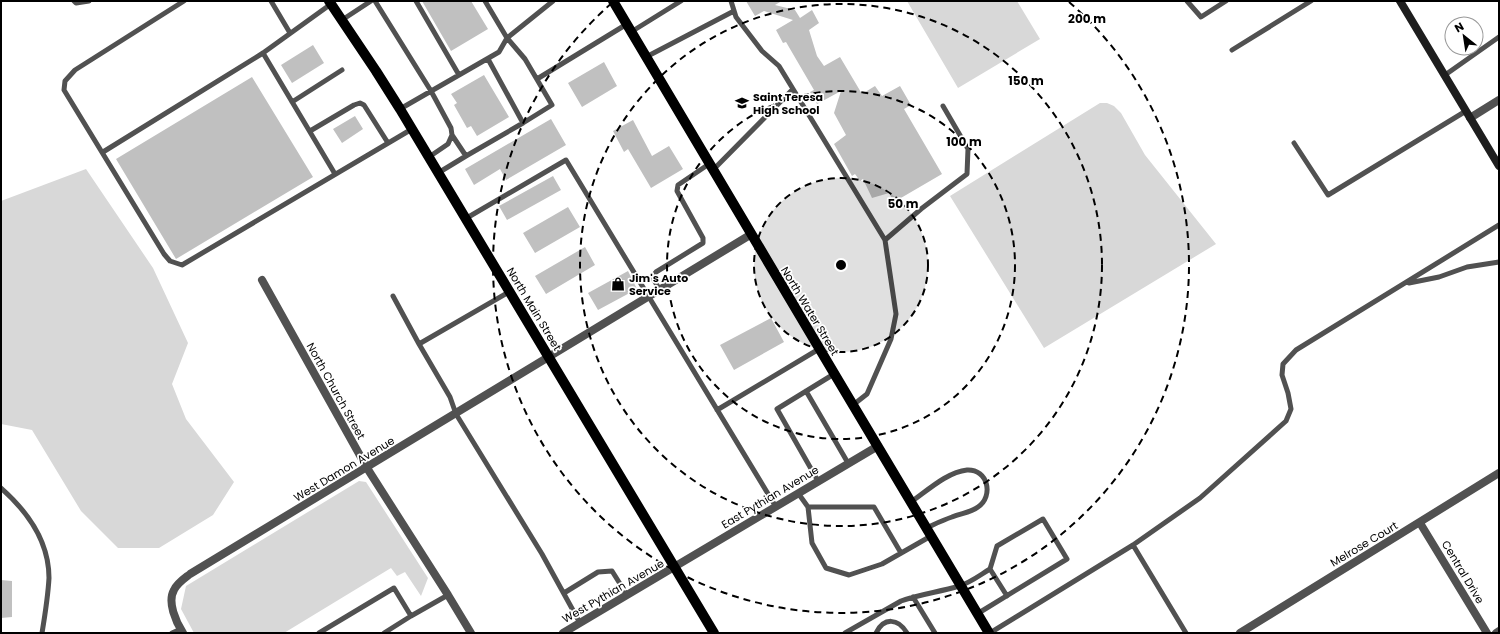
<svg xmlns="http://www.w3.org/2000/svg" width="1500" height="634" viewBox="0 0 1500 634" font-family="Poppins,sans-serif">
	<rect width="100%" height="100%" fill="#fff"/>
	<!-- green -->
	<path fill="#d8d8d8" d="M907 1H1017L1040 39 958 88Z
		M1100 103H1107L1114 106 1121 113 1145 155 1216 244 1044 348 950 196Z
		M86 169 153 268 188 343 172 384 186 419 234 482 213 515 159 548H118L81 511 32 430 1 424V201Z
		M359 481 366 482 428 578 421 596 405 572 397 576 391 568 284 633H194L181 609 186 586Z"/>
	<!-- building -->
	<path fill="#c0c0c0" d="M422 1H471L488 29 451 51Z
		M746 1H782L775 5 795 10 800 18 812 10 819 23 809 30 817 56 824 66 840 57 862 94 875 86 882 96 900 86 911 105 904 109 942 174 894 202 889 193 872 198 863 179 860 181 855 174 852 176 834 144 846 135 834 113 841 91 817 104 810 92 814 90 786 42 783 43 776 30 793 20 764 11 755 16Z
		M313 45 324 63 292 83 281 65Z
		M604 62 617 86 582 107 568 83Z
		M484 75 509 117 477 136 471 126 467 128 454 105 457 103 451 94Z
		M252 77 313 177 176 259 116 159Z
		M355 116 363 129 342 143 333 129Z
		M551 119 566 145 506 180 500 169 474 185 465 169Z
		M633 120 652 156 669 146 683 169 651 188 628 149 624 152 613 131Z
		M553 176 561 190 507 220 499 206Z
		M568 207 580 227 535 253 523 233Z
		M585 247 595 265 546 294 535 276Z
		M628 271 637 289 598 310 588 293Z
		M771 318 784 342 734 370 720 345Z
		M1 580 12 581V617L1 618Z"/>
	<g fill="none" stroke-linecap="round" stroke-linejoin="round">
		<!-- lane -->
		<path stroke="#515151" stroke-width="5" d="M74 1 76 3 89 1
			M184 1 75 70 65 81 64 90 164 254 170 261 182 265 412 129
			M271 1 290 33
			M375 1 431 91 451 128 452 135 448 144 429 157
			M416 1 459 75
			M485 1 507 38 525 59 552 105 523 123 488 59
			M731 1 736 17 762 51 779 66 885 240 896 314 891 339 867 394 853 405
			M1187 1 1201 17 1226 1
			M342 20 371 1
			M631 32 681 1
			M1232 50 1311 1
			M263 53 335 174
			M646 57 734 11
			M1445 75 1499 37
			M537 79 627 24
			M292 102 342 70
			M400 109 499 52 507 38 553 1
			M310 131 354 105 360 103 364 105 388 143
			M1294 143 1328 195 1466 111
			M103 152 263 53 331 4
			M466 156 523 123
			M712 171 793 89
			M438 173 466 156 452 135
			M465 219 566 160 776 507
			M885 240 921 209 967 174 968 149 943 106
			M1409 283 1439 277 1467 267 1499 262
			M660 290 652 277 656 272 703 243V238L677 191 678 185 709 164
			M509 292 419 344 450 397 456 414 542 554 580 623
			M393 296 419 344
			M806 391 848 463
			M717 410 819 349
			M818 481 777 409 834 374
			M1 488C27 511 49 542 49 578 48 596 45 615 42 633
			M798 493 808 507 812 543 826 568 849 575 882 564 931 536
			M911 502C927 491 947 472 967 470 988 469 994 496 978 507 970 513 961 513 952 517 943 520 935 524 926 528
			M808 507H874L901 553
			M1133 545 1200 498 1286 421 1291 409 1288 393 1282 375 1283 364 1296 350 1499 225
			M990 569 1007 596
			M564 593 598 572 612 571 627 595
			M913 597 935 633
			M411 616 448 595
			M172 633 181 629
			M319 633 394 588 411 616 384 633
			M845 633 901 601C920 594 940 592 959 586 970 583 980 575 990 569L997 546 1043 519 1067 559 977 614
			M876 633C884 617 898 618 907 633
			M990 633 1133 545 1186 633"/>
		<!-- street -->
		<path stroke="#515151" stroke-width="8" d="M1470 118 1499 100
			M262 280 367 468 448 595 471 633
			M1420 523 1487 633
			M183 633C176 622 167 602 174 590 177 583 185 578 190 574L750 235
			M563 633 878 446
			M1240 633 1499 473
			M1496 633 1499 631"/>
		<!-- secondary -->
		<path stroke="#1e1e1e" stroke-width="8" d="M1400 1 1499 166"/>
		<!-- primary -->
		<path stroke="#000" stroke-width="10" d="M329 1 376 71 400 109 714 633
			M613 1C737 213 864 422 989 633"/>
	</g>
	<!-- distance rings -->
	<circle cx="841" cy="265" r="87" fill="#000" fill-opacity=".12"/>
	<g fill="none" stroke="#000" stroke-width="2" stroke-dasharray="7 5">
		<circle cx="841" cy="265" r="87"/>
		<circle cx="841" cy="265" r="174"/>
		<circle cx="841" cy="265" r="261"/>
		<path d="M1069 2A348 348 0 1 1 613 2"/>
	</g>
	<!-- icons -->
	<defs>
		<g id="school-bare" transform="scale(1.08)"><path d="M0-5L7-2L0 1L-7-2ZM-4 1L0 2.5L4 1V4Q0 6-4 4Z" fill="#000" stroke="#fff" stroke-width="2.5" paint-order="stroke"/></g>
		<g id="shop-bare" transform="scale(1.08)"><path d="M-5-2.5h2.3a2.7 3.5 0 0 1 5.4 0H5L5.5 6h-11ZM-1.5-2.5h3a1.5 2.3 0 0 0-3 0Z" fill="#000" stroke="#fff" stroke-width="2.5" paint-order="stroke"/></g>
	</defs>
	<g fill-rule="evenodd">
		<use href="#school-bare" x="742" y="103"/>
		<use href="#shop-bare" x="618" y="284"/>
	</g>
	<g text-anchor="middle" stroke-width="3.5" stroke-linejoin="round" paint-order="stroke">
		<!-- poi labels -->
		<g font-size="11" font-weight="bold" fill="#000" stroke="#fff" text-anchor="start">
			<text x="753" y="101">Saint Teresa<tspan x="753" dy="13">High School</tspan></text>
			<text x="629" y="282">Jim's Auto<tspan x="629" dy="13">Service</tspan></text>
		</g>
		<!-- street labels -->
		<g font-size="11" fill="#000" stroke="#fff">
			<text transform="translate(534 309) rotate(59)" y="4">North Main Street</text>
			<text transform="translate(810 311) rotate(59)" y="4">North Water Street</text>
			<text transform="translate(336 391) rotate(61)" y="4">North Church Street</text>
			<text transform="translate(344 469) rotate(-31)" y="4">West Damon Avenue</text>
			<text transform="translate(770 497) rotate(-31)" y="4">East Pythian Avenue</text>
			<text transform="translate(1364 544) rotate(-31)" y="4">Melrose Court</text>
			<text transform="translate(1463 572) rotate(59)" y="4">Central Drive</text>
			<text transform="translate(613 591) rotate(-30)" y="4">West Pythian Avenue</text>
		</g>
	</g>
	<circle cx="841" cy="265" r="6" fill="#000" stroke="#fff" stroke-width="2"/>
	<g font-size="12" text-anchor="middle" font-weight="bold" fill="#000" stroke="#fff" stroke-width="3.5" stroke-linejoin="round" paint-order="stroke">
		<text x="1087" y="23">200 m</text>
		<text x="1026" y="85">150 m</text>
		<text x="964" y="146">100 m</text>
		<text x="903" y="208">50 m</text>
	</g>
	<!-- border -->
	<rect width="1500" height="634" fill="none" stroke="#000000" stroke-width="4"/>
	<!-- north arrow -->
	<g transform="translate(1464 36) rotate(330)"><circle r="19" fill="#ffffff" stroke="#999999"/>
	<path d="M0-3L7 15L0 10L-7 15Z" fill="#000000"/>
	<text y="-6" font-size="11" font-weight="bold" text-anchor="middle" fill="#000000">N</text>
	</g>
</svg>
